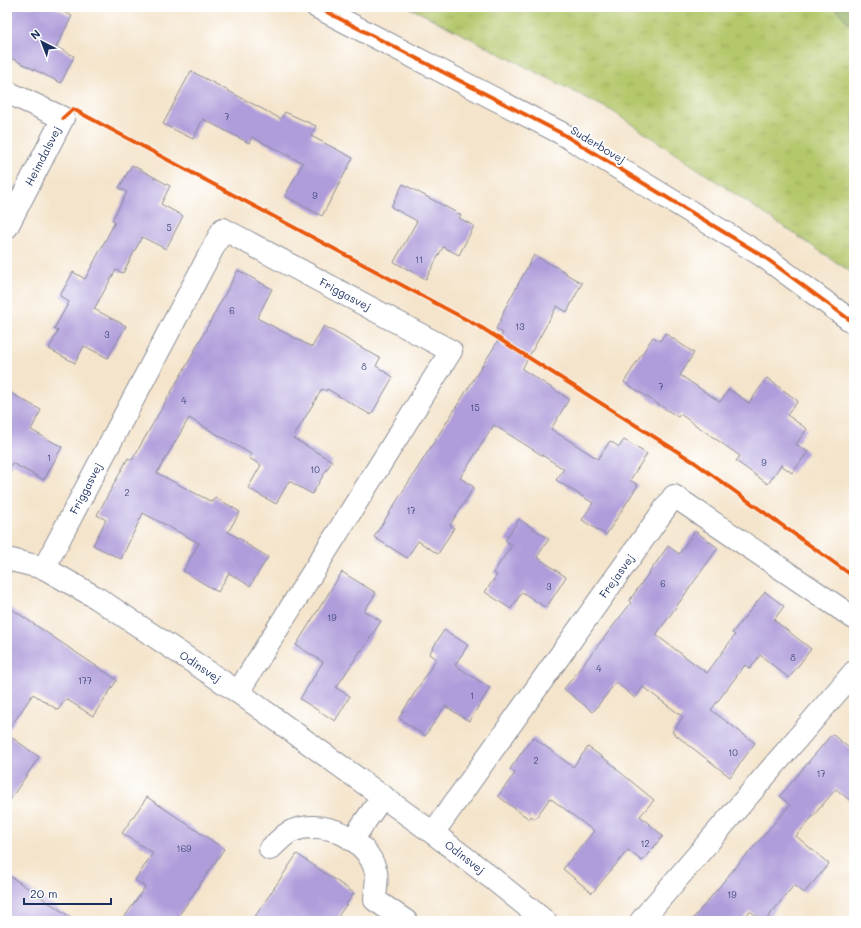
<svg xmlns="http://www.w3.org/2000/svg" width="861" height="928" viewBox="0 0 861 928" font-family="Mali,sans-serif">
	<defs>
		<pattern id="grass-tufts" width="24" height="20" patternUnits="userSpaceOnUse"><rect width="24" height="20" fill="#b4c76a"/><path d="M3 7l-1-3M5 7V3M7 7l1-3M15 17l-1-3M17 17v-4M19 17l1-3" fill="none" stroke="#9aab5e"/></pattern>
		<pattern id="forest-firs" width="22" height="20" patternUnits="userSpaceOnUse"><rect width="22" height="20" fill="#8fac5e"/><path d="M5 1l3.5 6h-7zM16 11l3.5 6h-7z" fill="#748c51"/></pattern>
	</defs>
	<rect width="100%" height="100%" fill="#fff"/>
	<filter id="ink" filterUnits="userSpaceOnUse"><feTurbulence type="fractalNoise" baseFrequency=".025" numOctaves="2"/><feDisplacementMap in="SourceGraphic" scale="8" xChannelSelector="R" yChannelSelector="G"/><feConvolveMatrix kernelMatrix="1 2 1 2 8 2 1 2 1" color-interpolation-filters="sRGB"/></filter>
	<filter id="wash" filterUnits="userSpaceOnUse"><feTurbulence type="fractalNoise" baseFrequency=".012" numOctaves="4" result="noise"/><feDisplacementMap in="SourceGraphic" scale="16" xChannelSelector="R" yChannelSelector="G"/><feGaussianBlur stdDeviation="0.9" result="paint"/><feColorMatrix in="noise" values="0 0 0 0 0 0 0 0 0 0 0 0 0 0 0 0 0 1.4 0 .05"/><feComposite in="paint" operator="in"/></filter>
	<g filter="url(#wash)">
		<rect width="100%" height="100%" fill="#f4e4cb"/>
		<!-- grass -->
		<path fill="url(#grass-tufts)" stroke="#687b64" d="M409 7H834L854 29V274L612 111Z"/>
		<!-- forest -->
		<path fill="url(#forest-firs)" stroke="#556e5e" d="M834 7H854V29Z"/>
		<g id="blocks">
			<!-- building -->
			<path fill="#af9cda" d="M13 7H54L72 16 56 47 74 56 61 83 7 56V19Z
				M191 71 281 119 285 112 316 126 311 136 353 158 322 216 285 196 303 163 252 137 249 143 203 119 193 139 163 124Z
				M132 165 170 186 161 204 183 216 166 249 142 237 123 273 116 270 94 309 126 326 108 358 84 346 75 363 49 349 58 331 54 329 69 302 60 296 73 272 85 279 115 222 112 220 127 192 119 188Z
				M403 184 461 215 459 218 474 226 459 255 443 247 426 279 394 262 417 221 391 207Z
				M534 255 567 273 566 274 582 283 567 312 557 306 522 369 569 399 551 429 598 459 610 441 619 447 624 440 647 454 630 480 638 485 606 535 582 520 593 503 556 480 564 469 494 425 460 478 474 487 450 525 454 528 438 554 418 541 407 558 374 537 503 333 496 329 504 313 503 312Z
				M238 270 272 289 257 318 312 347 324 326 380 358 376 366 393 377 371 415 327 389 326 391 322 389 293 438 332 461 312 494 289 481 276 504 248 488 261 465 249 458 251 454 189 418 157 473 212 502 215 497 240 512 228 532 247 543 246 544 268 557 250 586 229 573 218 592 183 571 199 543 143 513 121 559 93 545 106 520 97 515 128 458 132 460 189 361Z
				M665 333 694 353 680 375 720 402 729 389 749 403 767 378 798 401 787 415 807 429 796 444 808 452 792 473 781 465 768 484 736 461 740 456 680 414 678 417 624 382 653 337 660 341Z
				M7 391 41 410 31 430 62 447 44 480 12 463 7 473Z
				M519 519 549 539 537 557 566 577 546 608 522 592 511 609 485 592 497 575 493 573 512 545 505 540Z
				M695 531 718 548 656 635 707 673 735 635 732 633 765 592 784 606 774 620 811 649 789 678 760 655 750 669 745 665 711 710 755 743 730 777 672 732 683 717 643 687 635 698 616 682 593 712 564 689 631 603 629 601 668 546 679 554Z
				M342 572 376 593 364 611 381 621 362 651 361 650 336 688 350 696 335 721 300 699 323 662 296 645Z
				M7 606 117 680 93 716 66 699 58 710 33 694 7 732Z
				M444 630 468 645 455 665 490 688 469 721 445 706 425 736 399 718 436 659 429 654Z
				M7 734 39 757 7 804Z
				M832 734 854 752V804L836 789 796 836 829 864 804 893 794 885 765 921H763L750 911 741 921H691L744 857V858L790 805 780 796Z
				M533 737 573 767 588 747 616 767 615 768 654 800 640 816 663 836 642 861 628 850 592 893 563 869 594 831 550 798 535 819 531 816 529 819 498 796 515 773 510 769Z
				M147 797 224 849 175 921H122L145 887 135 880 153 853 122 833Z
				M297 854 354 893 335 921H252Z
				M7 874 76 921H7Z"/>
		</g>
	</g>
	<g filter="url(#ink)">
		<use href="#blocks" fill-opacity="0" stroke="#888a94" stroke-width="1"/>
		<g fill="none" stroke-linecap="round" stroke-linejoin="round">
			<!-- minor casing -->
			<g stroke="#888a94" stroke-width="24">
				<g id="minor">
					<path d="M317 7 561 133 763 256 854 323"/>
					<path d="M7 92 63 118 7 227"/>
					<path id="s1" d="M7 559 44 568 97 598 238 692 433 833 493 879 545 921"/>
					<path id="s2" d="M44 568 223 229 451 351 238 692"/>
					<path id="s3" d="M433 833 674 496 854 618"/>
					<path d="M352 840 383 796"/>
					<path d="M270 849C277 843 284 834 292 831 324 818 367 838 376 872 378 880 375 892 375 900L406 921"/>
					<path d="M641 921 854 672"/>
				</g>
			</g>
			<!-- minor -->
			<use href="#minor" stroke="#fff" stroke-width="22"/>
			<!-- cycleway casing -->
			<g stroke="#fff" stroke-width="6">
				<path id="cycleway" d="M317 7 561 133 763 256 854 323
					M63 118 73 109 482 328 694 462 854 577"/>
			</g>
			<!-- cycleway -->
			<use href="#cycleway" stroke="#e8590c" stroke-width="4"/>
		</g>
	</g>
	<g text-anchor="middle" stroke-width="4" stroke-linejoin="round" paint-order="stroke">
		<!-- number labels -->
		<g font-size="9" fill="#404a7d">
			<text x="227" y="120">7</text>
			<text x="315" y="199">9</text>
			<text x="169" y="231">5</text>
			<text x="419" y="263">11</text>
			<text x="232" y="314">6</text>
			<text x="520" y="330">13</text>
			<text x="107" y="338">3</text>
			<text x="364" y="370">8</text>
			<text x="661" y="390">7</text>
			<text x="184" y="404">4</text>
			<text x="475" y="411">15</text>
			<text x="49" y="461">1</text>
			<text x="764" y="466">9</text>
			<text x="315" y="473">10</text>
			<text x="127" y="496">2</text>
			<text x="411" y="514">17</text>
			<text x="663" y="587">6</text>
			<text x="549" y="590">3</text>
			<text x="332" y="621">19</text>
			<text x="793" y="661">8</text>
			<text x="599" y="672">4</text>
			<text x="85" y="684">177</text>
			<text x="472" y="699">1</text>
			<text x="733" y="756">10</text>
			<text x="536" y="764">2</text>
			<text x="821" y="777">17</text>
			<text x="645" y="847">12</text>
			<text x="184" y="852">169</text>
			<text x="732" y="898">19</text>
		</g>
		<!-- street labels -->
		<g font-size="11" fill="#1b2f5e" stroke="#fff">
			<text transform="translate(598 145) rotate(31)" y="4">Suderbovej</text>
			<text transform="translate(43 156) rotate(-63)" y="4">Heimdalsvej</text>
			<text dy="4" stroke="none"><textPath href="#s2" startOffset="522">Friggasvej</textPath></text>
			<text dy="4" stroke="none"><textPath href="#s2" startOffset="90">Friggasvej</textPath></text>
			<text dy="4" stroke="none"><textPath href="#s3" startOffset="316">Frejasvej</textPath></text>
			<text dy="4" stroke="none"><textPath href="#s1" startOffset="223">Odinsvej</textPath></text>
			<text dy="4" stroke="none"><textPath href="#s1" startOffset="549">Odinsvej</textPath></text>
		</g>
	</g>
	<!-- margin -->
	<rect width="861" height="928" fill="none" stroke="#fff" stroke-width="24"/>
	<!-- north arrow -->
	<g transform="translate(42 42) rotate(318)" stroke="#ffffff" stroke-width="3" paint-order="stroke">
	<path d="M0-3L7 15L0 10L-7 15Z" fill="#1b2f5e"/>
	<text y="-6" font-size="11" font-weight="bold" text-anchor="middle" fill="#1b2f5e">N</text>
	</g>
	<!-- scale -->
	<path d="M24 898v6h87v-6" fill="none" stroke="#1b2f5e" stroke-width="2"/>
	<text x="30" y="898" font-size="12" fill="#1b2f5e" stroke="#ffffff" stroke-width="3" paint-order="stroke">20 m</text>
</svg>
